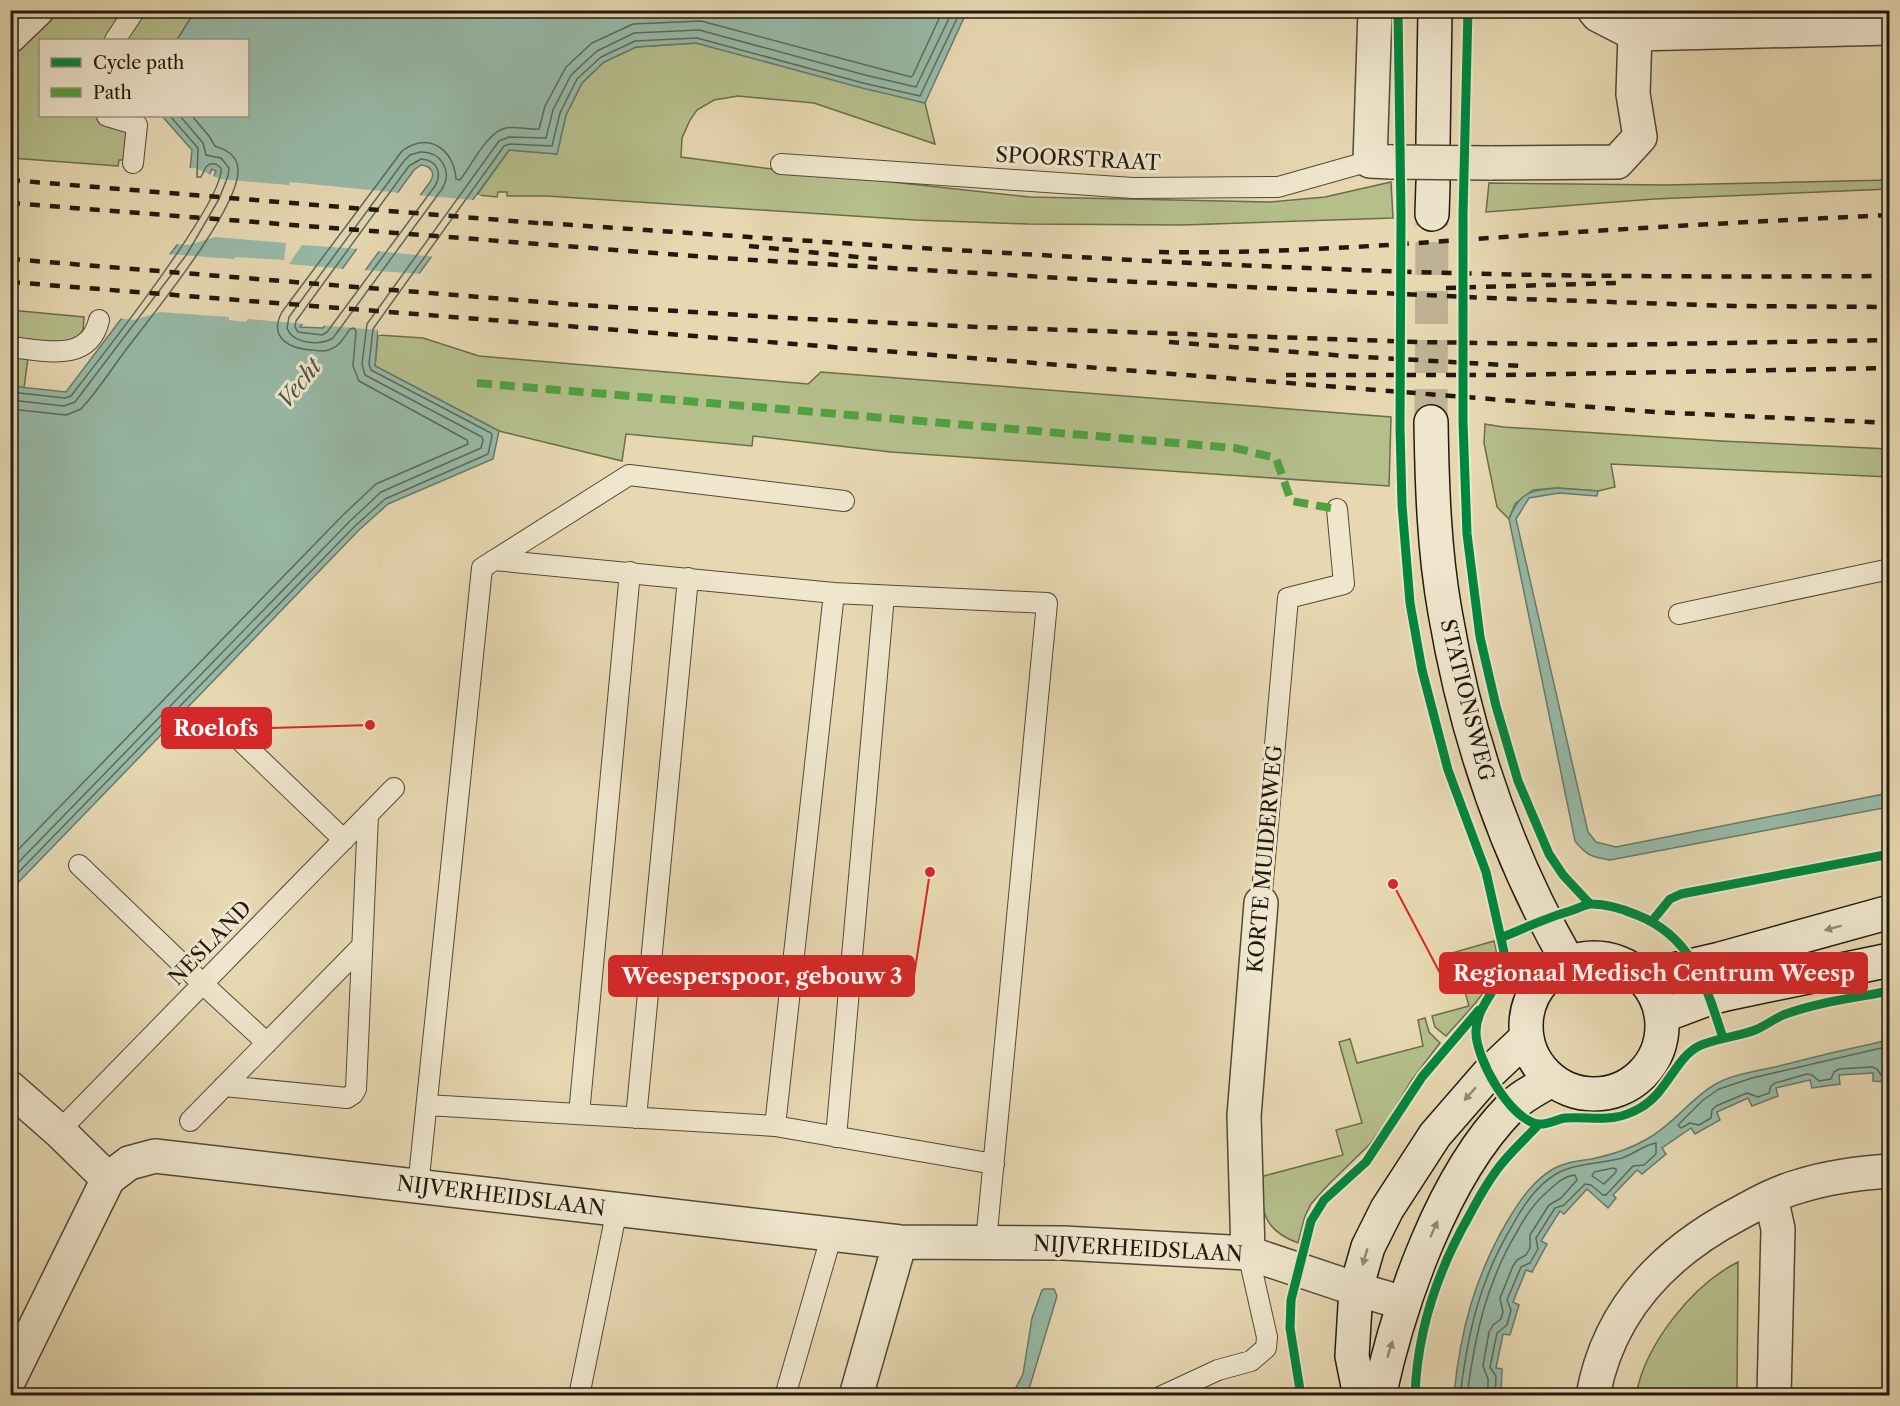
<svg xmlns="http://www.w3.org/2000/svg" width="1900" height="1406" viewBox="0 0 1900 1406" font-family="'Libre Caslon Text',serif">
	<rect width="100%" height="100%" fill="#e7d8b2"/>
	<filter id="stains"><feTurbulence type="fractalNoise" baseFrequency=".00333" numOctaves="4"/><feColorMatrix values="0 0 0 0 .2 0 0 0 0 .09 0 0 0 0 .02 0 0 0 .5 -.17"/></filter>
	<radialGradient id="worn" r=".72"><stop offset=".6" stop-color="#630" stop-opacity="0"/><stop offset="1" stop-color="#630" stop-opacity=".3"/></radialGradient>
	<!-- green -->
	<path fill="#b5bf8c" stroke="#6b6c4e" stroke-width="1.5" d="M54 11H126L106 40H40V116H95L99 119 128 129 126 160H119L118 166 11 158V53Z
		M144 11H195L177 40H124Z
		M696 43 925 103 935 144 814 103 738 96 714 100 697 110 690 120 682 138 681 157 772 169 1030 197 1270 202 1325 197 1391 182 1393 218 1183 225 1028 224 915 220 547 196H507V192H498L497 197 477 195 509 150 557 154 566 115 582 83 604 62 636 47Z
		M1889 180V189L1654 199 1486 212 1489 183 1665 185Z
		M10 310 84 317 83 330 78 338 63 343 11 339Z
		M378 335 423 338 479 356 808 384 821 372 1391 417 1389 486 891 452 753 436 752 446 626 434 622 461 499 431 375 366Z
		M10 356 28 358 24 388 11 386Z
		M1485 424 1503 427 1721 441 1889 449V477L1611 464 1615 487 1598 491 1557 488 1533 490 1515 504 1509 519 1497 507 1484 443Z
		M1494 941C1507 979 1468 1010 1446 1036L1435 1027 1432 1016 1469 1006 1462 981 1460 982 1452 953Z
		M1425 1018 1429 1032 1440 1043 1411 1081 1389 1118 1370 1144 1329 1184 1311 1204 1305 1216 1298 1243C1261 1229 1263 1211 1260 1177L1343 1155 1336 1130 1362 1123 1339 1042 1350 1039 1357 1063 1423 1046 1418 1020Z
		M1738 1262 1737 1395H1636C1645 1345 1692 1285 1738 1262Z"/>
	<!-- water -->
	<path fill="#97baa8" stroke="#687a6b" stroke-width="1.5" fill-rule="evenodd" d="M195 11H967L925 103 862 88 696 43 636 47 604 62 582 83 566 115 557 154 509 150 378 330 375 366 499 431 493 459 388 504 359 530 11 890V386L66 392 177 245 207 193 216 171 212 169 202 190 188 189 192 150 162 116H248V40H177ZM421 165C431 166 436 173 430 182L323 328 300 327 414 170Z
		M1557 488 1598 491 1597 496 1559 493 1529 498 1516 519 1588 832 1596 842 1616 847 1889 793V807L1610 860C1592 857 1587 856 1575 841L1509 519C1520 492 1529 491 1557 488Z
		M1889 1040V1082L1873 1081V1073L1839 1075 1840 1084 1812 1088 1810 1080 1776 1088 1778 1096 1752 1106 1748 1098 1717 1112 1720 1120 1695 1134 1691 1128 1662 1148 1666 1154 1642 1174 1637 1170 1613 1195 1616 1198 1608 1208 1587 1189 1564 1214 1560 1211 1541 1241 1547 1244 1532 1272 1526 1270 1513 1302 1519 1305 1510 1335 1503 1334 1496 1368 1502 1369 1501 1395H1454C1460 1331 1475 1276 1508 1220 1520 1200 1533 1181 1553 1169 1565 1162 1578 1161 1592 1159 1611 1155 1630 1149 1647 1139 1673 1125 1689 1100 1714 1085 1731 1075 1755 1071 1775 1067 1813 1057 1851 1048 1889 1040Z
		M1044 1289H1054L1057 1296 1029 1389 1026 1395H1012L1023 1374 1032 1318 1042 1290Z"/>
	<!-- pier -->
	<path fill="#e7d8b2" d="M188 168H195L220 179 289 185 290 182 401 193 360 249 302 245 289 264 345 269 305 324 248 319 246 322 229 320V317L160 312 134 320 118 318 167 254 234 259 235 257 284 260 286 243 215 237 189 245 174 244 204 193 186 191Z
		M417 195 474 200 477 195H481L436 257 376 251Z
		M362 270 424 274 381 331V335H378V330L317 325 321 326Z"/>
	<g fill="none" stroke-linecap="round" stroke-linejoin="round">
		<!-- shore -->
		<path stroke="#5c6a5c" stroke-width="1.5" d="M420 152C441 151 453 171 442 189L333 338C320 346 293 344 287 328L289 317 404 161 410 155Z
			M421 159C436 160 443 172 435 186L327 332 322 335 298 332 295 327 296 321 409 166Z
			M10 392 65 398 71 396C97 362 225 201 221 168L216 164H210L206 167 201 177H197L198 148 170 116
			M10 400 64 406 75 402 187 254 219 199 228 176 229 168 221 158 206 155 203 143 180 116
			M10 409 66 415 81 409C97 392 111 370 125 351 150 318 240 208 238 170 238 156 227 150 215 146L209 136 192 116
			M10 858 343 515 376 484 468 444 467 440 359 381 353 366 356 331 354 328 350 329C345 336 340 346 331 349 325 352 319 351 312 350 290 349 268 338 282 312L402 151C428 131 454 149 456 179L460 180C471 166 488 131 506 128 517 126 528 130 539 129L545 106 566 67 592 43 633 24 701 21 911 77 913 75 943 10
			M10 871 350 521 381 492 481 448 483 440 482 437 365 375 362 364 367 324 499 141 509 137 546 138 553 110 571 75 597 51 634 33 699 30 865 75 916 87 953 10
			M10 881 355 526 385 499 488 454 492 436 491 433 371 370 369 364 373 329 504 146 510 144 552 146 560 113 577 79 601 57 635 41 697 38 863 83 920 96 961 10
			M1890 1046 1752 1078 1719 1089 1703 1100 1678 1125 1681 1128 1690 1123 1699 1125 1711 1118 1712 1110 1716 1106 1747 1093 1758 1097 1769 1093 1771 1086 1775 1083 1807 1074 1812 1075 1819 1081 1831 1079 1834 1072 1839 1069 1872 1067 1877 1069 1881 1075 1890 1076
			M1613 1168 1616 1169V1172L1604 1184 1592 1176 1594 1172Z
			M1460 1396C1468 1333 1479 1281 1512 1226 1523 1206 1536 1186 1556 1174 1575 1163 1601 1164 1622 1158 1634 1154 1644 1145 1656 1143V1154L1644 1165 1633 1166 1606 1195H1603L1591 1185 1585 1184 1564 1205 1555 1208 1536 1238 1538 1249 1530 1263 1521 1267 1507 1300 1511 1310 1507 1325 1497 1333 1490 1367 1496 1376 1495 1396
			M1467 1396C1475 1335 1486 1283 1518 1230 1526 1215 1535 1202 1548 1191 1556 1184 1564 1176 1575 1175L1577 1180 1561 1198 1549 1205 1530 1235V1248L1526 1255 1517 1260 1513 1266 1500 1298 1503 1312 1501 1319 1493 1325 1489 1332 1483 1366 1488 1379V1396"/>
		<!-- secondary-tunnel -->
		<path stroke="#bfb292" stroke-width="33" stroke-dasharray="33 16" stroke-linecap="butt" d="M1431 422 1432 214"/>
		<!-- lane casing -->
		<g stroke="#524a38" stroke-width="22">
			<path id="lane" d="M115 40 135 10
				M107 116 137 125 133 163
				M781 164 1133 188 1278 187 1370 161
				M10 347C43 350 89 364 99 320
				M834 593 1047 603 986 1242
				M1679 614 1890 569
				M218 719 344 840
				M79 865 204 985 267 1043
				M1261 903 1288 598 1344 584 1337 509
				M224 1086 347 1098 353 1094 356 1089 368 816
				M427 1105 775 1126 834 593 494 560
				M579 1114 630 572
				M636 1118 688 578
				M190 1121 362 946
				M775 1126 994 1164
				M59 1131 394 788
				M836 1137 884 596
				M418 1187 482 568 629 475 844 501
				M579 1396 617 1209
				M785 1396 832 1234
				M1162 1396 1218 1370 1251 1361 1266 1348 1267 1337 1248 1253"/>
		</g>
		<!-- street casing -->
		<g stroke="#524a38" stroke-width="36">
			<path id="street" d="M1375 10 1370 161 1392 162
				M1594 10 1598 15 1635 34 1890 28
				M10 36 37 10
				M1489 163 1617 162 1640 137 1633 94 1635 34
				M10 1088 59 1131 108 1179
				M1771 1197 1778 1229 1774 1396
				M1248 1253 1244 1116 1261 903
				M10 1378 108 1179 129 1163 155 1156 900 1242 1063 1243 1248 1253 1356 1289 1404 1303
				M856 1396 900 1242
				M1593 1396C1608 1311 1664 1253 1738 1214 1758 1203 1778 1192 1800 1186 1829 1177 1859 1173 1890 1171"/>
		</g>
		<!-- secondary casing -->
		<g stroke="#211a10" stroke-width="36">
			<path id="secondary" d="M1433 143 1435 10
				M1432 214 1433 183
				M1431 422C1432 485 1434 550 1445 612 1466 735 1506 854 1568 962
				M1526 1026a68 68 0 1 1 136 0a68 68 0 1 1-136 0Z
				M1643 977 1720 959 1890 912
				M1662 1016 1710 998 1730 993 1890 960
				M1360 1396 1352 1356 1356 1289 1368 1247 1387 1209 1435 1135 1488 1074 1526 1038
				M1379 1396C1399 1303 1443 1176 1510 1108 1521 1096 1538 1088 1552 1080"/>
		</g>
		<!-- lane -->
		<use href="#lane" stroke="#efe6cd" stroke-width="20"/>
		<!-- street -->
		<use href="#street" stroke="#efe6cd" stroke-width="33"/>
		<!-- secondary -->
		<use href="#secondary" stroke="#efe6cd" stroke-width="33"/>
		<!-- rail -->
		<path stroke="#211a10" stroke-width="4.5" stroke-dasharray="10 10" stroke-linecap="butt" d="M10 180 549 224
			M10 203 719 258 1095 280 1490 298 1733 306 1890 307
			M543 223C806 241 1070 259 1334 269 1519 277 1705 277 1890 276
			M749 246 877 259
			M1159 252C1273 254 1389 245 1504 237 1632 228 1761 221 1890 215
			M10 259 566 304 788 318 980 327 1418 342 1608 345 1890 340
			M10 282 1655 412 1890 423
			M1446 288 1617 283
			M1169 342 1346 356 1522 366
			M1286 375H1506L1890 368"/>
		<!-- street-bridge casing -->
		<g stroke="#524a38" stroke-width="36" stroke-linecap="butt">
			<path id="street-bridge" d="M1392 162 1489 163"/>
		</g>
		<!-- street-bridge -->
		<use href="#street-bridge" stroke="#efe6cd" stroke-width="33"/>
		<!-- quiet -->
		<path stroke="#50a13f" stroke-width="8" stroke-dasharray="15 8" stroke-linecap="butt" d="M477 383 1235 448 1276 458 1291 501 1337 509"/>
		<!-- cycleway casing -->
		<g stroke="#efe6cd" stroke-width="13">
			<path id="cycleway" d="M1398 10 1401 214 1400 427 1402 505 1410 603 1422 670 1448 770 1486 872 1506 961C1500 989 1477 1004 1476 1031 1475 1057 1510 1121 1539 1124 1547 1125 1557 1119 1565 1118 1593 1116 1613 1124 1640 1108 1668 1092 1675 1058 1699 1046 1716 1038 1737 1037 1755 1030 1765 1026 1774 1019 1783 1015 1817 1002 1854 998 1890 991
				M1468 10 1463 214V422L1467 534 1480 637 1496 706 1518 781 1549 854 1563 875 1590 904
				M1652 921 1670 899 1681 894 1890 854
				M1501 938C1524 928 1546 918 1570 911 1577 909 1585 904 1592 904 1607 904 1623 909 1637 915 1693 937 1706 986 1723 1038
				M1301 1396 1290 1328 1291 1300 1311 1221 1324 1200 1366 1162 1422 1077 1479 1010
				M1415 1396C1417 1330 1437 1272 1469 1216 1479 1197 1490 1177 1504 1161 1515 1148 1528 1136 1539 1124"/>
		</g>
		<!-- cycleway -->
		<use href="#cycleway" stroke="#00873e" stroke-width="9"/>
	</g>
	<!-- one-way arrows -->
	<defs><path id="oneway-solid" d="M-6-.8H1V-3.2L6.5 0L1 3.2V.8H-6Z" transform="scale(1.5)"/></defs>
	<g fill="#928a78">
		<use href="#oneway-solid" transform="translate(1833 928) rotate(165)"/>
		<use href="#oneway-solid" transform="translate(1470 1094) rotate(131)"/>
		<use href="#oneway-solid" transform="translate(1434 1229) rotate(-66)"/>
		<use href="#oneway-solid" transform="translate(1365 1257) rotate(106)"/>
		<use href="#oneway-solid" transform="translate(1390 1349) rotate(-73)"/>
	</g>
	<g text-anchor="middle" stroke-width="6" stroke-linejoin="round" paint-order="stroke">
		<!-- street labels -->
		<g font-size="21" fill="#211a10" stroke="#efe6cd">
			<text transform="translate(1078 159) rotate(3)" y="7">SPOORSTRAAT</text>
			<text transform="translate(1467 700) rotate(76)" y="7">STATIONSWEG</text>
			<text transform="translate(1265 859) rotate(-85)" y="7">KORTE MUIDERWEG</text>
			<text transform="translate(210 943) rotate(-46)" y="7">NESLAND</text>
			<text transform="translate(501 1196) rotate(7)" y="7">NIJVERHEIDSLAAN</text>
			<text transform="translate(1138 1249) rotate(3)" y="7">NIJVERHEIDSLAAN</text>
		</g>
		<!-- water labels -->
		<g font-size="22" font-style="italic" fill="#4a5245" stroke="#efe6cd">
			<text transform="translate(299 383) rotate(-51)" y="8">Vecht</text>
		</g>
	</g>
	<!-- callouts -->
	<path fill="none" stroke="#d62828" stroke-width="2" d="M370 725L271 728M1393 884L1440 973M930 872L914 976"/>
	<g fill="#d62828" stroke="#efe6cd" stroke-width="2">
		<circle cx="370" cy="725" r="6"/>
		<circle cx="1393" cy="884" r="6"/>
		<circle cx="930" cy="872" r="6"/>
	</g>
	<g fill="#d62828" stroke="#d62828" stroke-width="2">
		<rect x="162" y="708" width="109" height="40" rx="6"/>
		<rect x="1440" y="953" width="427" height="40" rx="6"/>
		<rect x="609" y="956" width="305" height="40" rx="6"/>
	</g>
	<g font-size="22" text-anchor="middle" font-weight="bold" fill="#fff">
		<text x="216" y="736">Roelofs</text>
		<text x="1654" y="981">Regionaal Medisch Centrum Weesp</text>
		<text x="762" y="984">Weesperspoor, gebouw 3</text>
	</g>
	<!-- margin -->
	<rect width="1900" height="1406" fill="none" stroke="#e7d8b2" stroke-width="36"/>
	<rect x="12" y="12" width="1876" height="1382" fill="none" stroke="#211a10" stroke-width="3"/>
	<rect x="18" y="18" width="1864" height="1370" fill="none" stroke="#211a10" stroke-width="1.5"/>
	<!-- legend -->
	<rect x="39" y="39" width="210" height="78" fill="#efe6cd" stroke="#9d9481" stroke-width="1.5"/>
	<rect x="51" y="58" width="30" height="9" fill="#00873e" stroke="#9d9481" stroke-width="1.5"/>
	<text x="93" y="69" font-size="18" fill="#211a10">Cycle path</text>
	<rect x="51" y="88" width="30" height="9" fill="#50a13f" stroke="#9d9481" stroke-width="1.5"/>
	<text x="93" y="99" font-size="18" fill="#211a10">Path</text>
	<rect width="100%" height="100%" filter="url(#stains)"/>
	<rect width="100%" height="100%" fill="url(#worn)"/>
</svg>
